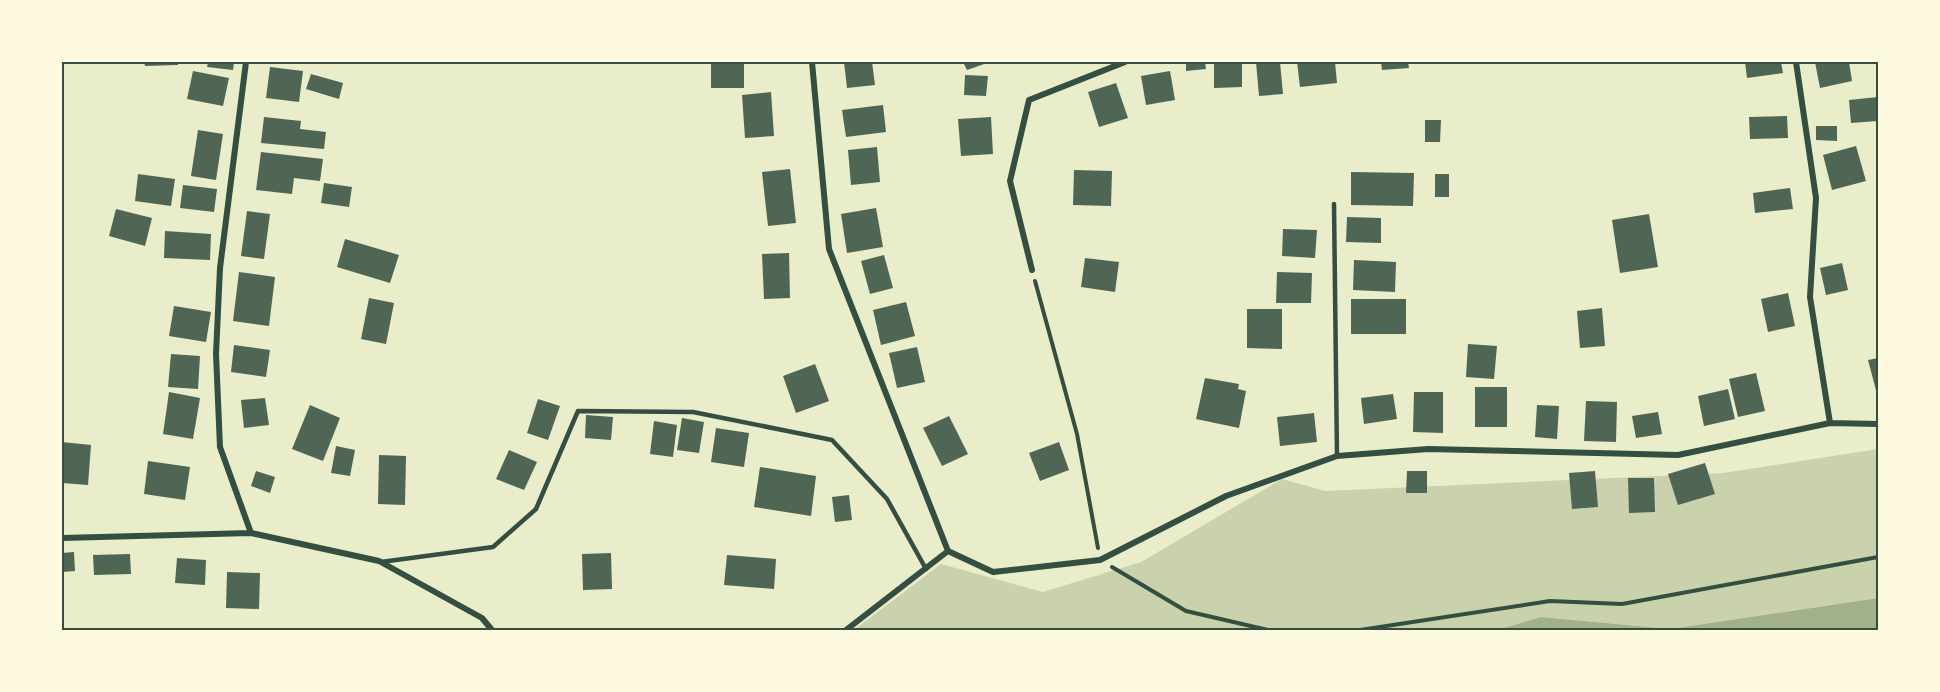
<svg xmlns="http://www.w3.org/2000/svg" width="1940" height="692" viewBox="0 0 1940 692" font-family="'Alegreya Sans',sans-serif">
	<rect width="100%" height="100%" fill="#e9edc9"/>
	<!-- green -->
	<path fill="#cad2ad" d="M1878 449V598L1670 629 1541 617 1497 630H854L941 564 1043 592 1141 562 1282 479 1325 491 1723 473Z"/>
	<!-- water -->
	<path fill="#a3b18a" d="M1878 598V630H1497L1541 617 1670 629Z"/>
	<!-- building -->
	<path fill="#4f6655" d="M144 62H178V65L145 66Z
		M208 62H234L233 70 207 67Z
		M711 62H744V88H711Z
		M844 62H872L875 85 847 88Z
		M963 62H990L967 70Z
		M1186 62H1205L1206 69 1186 71Z
		M1214 62H1242V87L1214 88Z
		M1256 62H1280L1283 94 1259 96Z
		M1297 62H1335L1337 83 1300 87Z
		M1381 62H1408L1409 68 1382 70Z
		M1745 62H1781L1783 73 1747 78Z
		M1815 62H1849L1852 81 1820 88Z
		M270 67 303 71 299 102 266 98Z
		M193 71 229 78 223 106 187 99Z
		M1170 71 1175 100 1146 105 1141 76Z
		M311 74 343 83 339 99 306 89Z
		M965 75 988 76 986 96 964 95Z
		M1116 83 1128 118 1099 127 1088 92Z
		M771 92 774 136 745 138 742 95Z
		M1878 97V121L1851 123 1849 100Z
		M883 105 886 132 846 137 842 110Z
		M1787 116 1788 138 1750 139 1749 117Z
		M264 117 301 121 300 129 326 132 324 149 261 143Z
		M991 117 993 154 961 156 958 119Z
		M1425 120H1441L1440 142H1425Z
		M1816 126H1837V141L1816 140Z
		M198 130 223 134 216 180 191 176Z
		M1856 146 1866 181 1832 190 1823 155Z
		M877 147 880 182 851 185 848 150Z
		M261 152 323 159 320 181 294 178 292 194 256 190Z
		M790 169 796 223 768 226 762 172Z
		M1074 170 1112 171 1111 206 1073 205Z
		M1351 172 1414 173 1413 206 1351 205Z
		M138 174 175 179 171 206 135 201Z
		M1435 174H1449V197H1435Z
		M324 183 352 187 349 207 321 203Z
		M183 185 217 189 214 212 180 208Z
		M1790 188 1793 209 1755 213 1753 193Z
		M876 208 883 247 847 253 841 214Z
		M116 209 152 218 145 246 109 236Z
		M247 211 270 214 264 259 241 256Z
		M1649 214 1658 267 1620 273 1612 220Z
		M1347 217 1381 218V243L1346 242Z
		M1283 229 1317 230 1315 258 1282 256Z
		M165 231 211 234 210 260 164 258Z
		M345 239 399 255 390 283 337 267Z
		M789 253 790 298 764 299 762 254Z
		M884 255 893 288 870 294 861 261Z
		M1085 258 1119 262 1115 292 1081 287Z
		M1354 260 1396 262 1395 292 1353 290Z
		M1842 263 1848 290 1826 295 1820 268Z
		M239 272 275 277 269 326 233 321Z
		M1277 272 1312 273 1311 303H1276Z
		M1788 293 1795 326 1768 332 1761 299Z
		M369 298 394 303 386 344 361 339Z
		M1351 299H1406V334H1351Z
		M906 302 915 336 881 345 873 310Z
		M174 306 211 312 206 342 169 336Z
		M1602 308 1605 346 1580 348 1577 311Z
		M1247 309H1282V349L1247 348Z
		M1468 344 1497 346 1494 379 1466 377Z
		M234 345 270 350 266 377 231 372Z
		M917 347 925 382 897 388 889 353Z
		M171 354 200 356 198 389 168 387Z
		M1878 358V398L1868 360Z
		M815 364 829 401 796 413 783 376Z
		M1756 373 1765 411 1738 417 1729 379Z
		M1205 378 1239 384 1238 389 1246 391 1239 428 1196 419Z
		M1475 387H1507V427H1475Z
		M1728 389 1735 419 1704 426 1698 396Z
		M169 392 200 398 193 439 163 434Z
		M1414 392H1443V433L1413 432Z
		M1393 394 1397 419 1364 424 1361 398Z
		M265 398 269 425 244 428 241 400Z
		M538 399 560 406 548 440 527 433Z
		M1586 401 1617 402 1616 442 1584 441Z
		M310 405 340 418 323 461 292 449Z
		M1537 405 1559 406 1557 439 1535 437Z
		M1658 412 1662 434 1636 438 1632 416Z
		M1314 413 1317 442 1280 446 1277 417Z
		M586 415 613 417 611 440 585 438Z
		M949 416 968 454 942 466 923 428Z
		M682 418 704 422 699 453 677 450Z
		M654 421 677 425 673 457 650 454Z
		M716 428 749 433 744 467 711 462Z
		M62 442 91 445 88 485 62 483Z
		M1059 442 1069 470 1040 481 1029 453Z
		M336 446 355 450 350 476 331 473Z
		M509 450 537 462 524 490 496 479Z
		M379 455 406 456 405 505 378 504Z
		M148 461 190 467 185 500 144 494Z
		M1705 463 1715 494 1678 505 1668 474Z
		M760 467 816 476 811 516 754 507Z
		M256 471 275 477 270 493 251 486Z
		M1407 471H1427V493H1406Z
		M1595 471 1598 507 1572 509 1569 473Z
		M1628 478H1654L1655 512 1629 513Z
		M849 495 852 520 835 522 832 497Z
		M74 552 75 571 62 572V553Z
		M611 553 612 589 583 590 582 554Z
		M130 554 131 574 94 575 93 555Z
		M727 555 776 559 774 589 724 585Z
		M177 558 206 560 205 585 175 583Z
		M227 572 260 573 259 609 226 608Z"/>
	<g fill="none" stroke-linecap="round" stroke-linejoin="round">
		<!-- path -->
		<path stroke="#344e41" stroke-width="4" d="M1035 281 1077 434 1098 548
			M1112 567 1186 611 1268 630
			M1360 630 1550 601 1622 604 1878 557"/>
		<!-- service -->
		<path stroke="#344e41" stroke-width="4.5" d="M1334 204 1337 456
			M381 562 493 547 536 509 578 411 693 412 832 440 887 499 926 569"/>
		<!-- minor -->
		<path stroke="#344e41" stroke-width="6" d="M246 62 220 268 216 354 220 447 251 533
			M812 62 829 249 948 551
			M1796 62 1816 198 1810 297 1830 423
			M1032 270 1010 181 1029 100 1125 62
			M62 538 251 533 379 561 482 618 492 630
			M948 551 993 572 1100 560 1226 496 1337 456 1428 449 1678 455 1830 423 1878 424
			M846 630 948 551"/>
	</g>
	<!-- border -->
	<rect width="1940" height="692" fill="none" stroke="#fefae0" stroke-width="126"/>
	<rect x="63" y="63" width="1814" height="566" fill="none" stroke="#344e41" stroke-width="2"/>
</svg>
